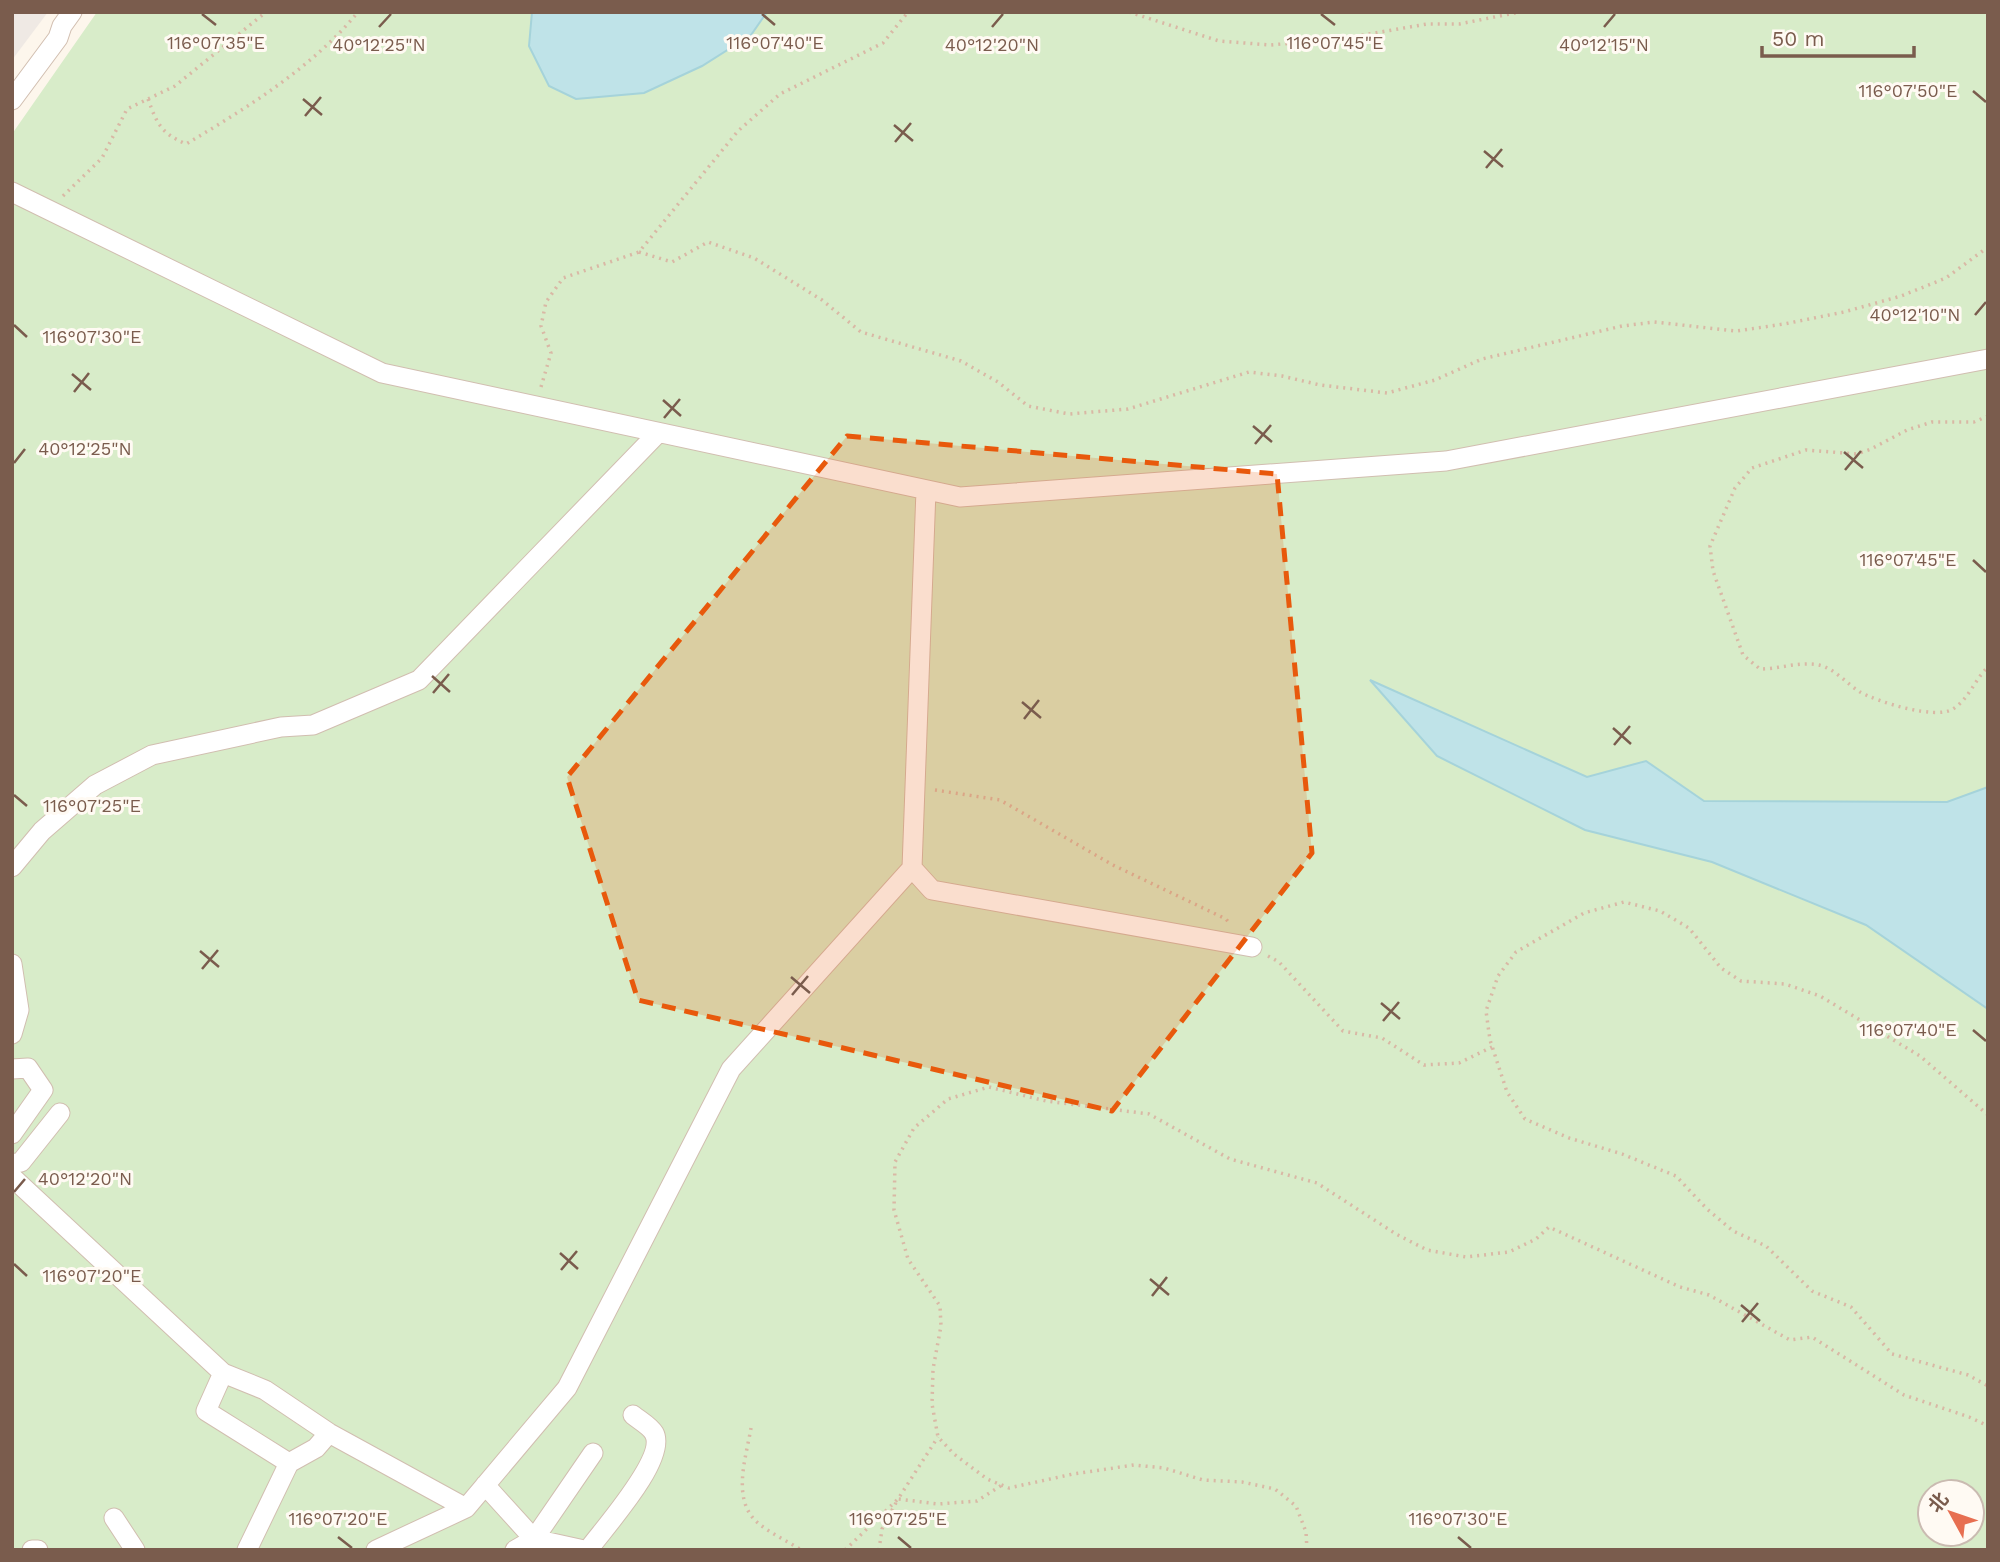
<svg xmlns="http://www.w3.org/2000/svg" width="2000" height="1562" viewBox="0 0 2000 1562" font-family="'Work Sans','Noto Sans SC',sans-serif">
	<rect width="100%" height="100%" fill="#fdf6ec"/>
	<!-- industrial -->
	<path fill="#efe9e4" d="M12 12H48L12 60Z"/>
	<!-- green -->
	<path fill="#d8ecc9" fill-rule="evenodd" d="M97 12H1988V1550H12V134ZM1930 1492H1972V1534H1930Z"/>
	<!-- water -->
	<path fill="#bfe3e8" stroke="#a5d3da" stroke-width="2" d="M532 12H767L751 35 702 66 644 93 576 99 549 86 529 46Z
		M1370 680 1587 777 1646 761 1704 801 1947 802 1988 787V1009L1866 925 1712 862 1585 830 1437 756Z"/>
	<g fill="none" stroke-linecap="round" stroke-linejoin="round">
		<!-- minor casing -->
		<g stroke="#d1beb0" stroke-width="21">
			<path id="minor" d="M12 100 58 38 62 26 72 12
				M12 192 382 373 960 497 1446 461 1988 359
				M12 867 42 831 95 785 152 755 281 727 313 725 419 680 658 433
				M912 868 932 890 1252 947
				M12 964 19 1010 12 1034
				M12 1069 28 1068 43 1090 12 1134
				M12 1164 21 1162 60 1113
				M12 1177 223 1373 265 1390 329 1433 466 1508
				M223 1373 206 1411 289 1463
				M485 1485 534 1539 533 1549
				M114 1518 135 1550
				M534 1539 584 1550
				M32 1550H38
				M247 1550 289 1463 316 1448 329 1433
				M376 1550 466 1508 567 1388 731 1069 912 868 926 490
				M515 1550 534 1539 593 1453
				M588 1550C604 1528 668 1458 654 1433 650 1426 639 1420 633 1415"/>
		</g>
		<!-- path -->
		<path stroke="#d9b8a5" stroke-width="3.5" stroke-dasharray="2 5" stroke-linecap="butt" d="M1129 12 1219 41 1270 45 1340 39 1427 24H1459L1520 12
			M148 99C157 124 161 133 186 144 247 108 313 67 358 12
			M63 196 102 158 127 109 175 86 266 12
			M639 252 672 262 708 242 754 258 822 300 861 332 961 361 998 382 1028 406 1069 414 1128 409 1249 372 1282 376 1320 385 1387 393 1435 380 1482 359 1622 326 1654 322 1736 331 1784 324 1844 312 1901 296 1946 278 1988 247
			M541 387 551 353 541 326 546 302 563 278 639 252 738 131 780 94 883 43 908 12
			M1988 416 1974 422H1932L1907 430 1871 449 1857 454 1806 450 1752 468 1735 488 1710 546 1713 571 1743 655 1760 669C1780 669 1800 661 1819 665 1834 668 1847 684 1860 692 1878 702 1935 720 1953 709 1969 699 1975 679 1988 667
			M935 790 1000 800 1113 865 1226 919 1230 924
			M1268 956 1279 962 1343 1031 1382 1038 1424 1065 1459 1063 1492 1047
			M1988 1115 1920 1056 1820 996 1785 984 1741 981 1721 968 1689 928 1660 911 1624 902 1584 913 1516 952 1498 976 1486 1011 1490 1040 1507 1092 1525 1119 1569 1138 1622 1154 1676 1176 1707 1209 1733 1231 1766 1246 1812 1291 1851 1307 1892 1354 1968 1375 1988 1386
			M751 1428C746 1458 731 1500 758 1523 771 1534 788 1541 801 1550
			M845 1550 898 1499 938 1437
			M879 1550 882 1529 898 1499 938 1504 977 1501 1002 1485
			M1307 1550 1306 1532 1296 1506 1275 1489 1242 1482 1203 1480 1164 1468 1134 1465 1073 1474 1009 1488 987 1479 954 1454 938 1437 932 1404 933 1369 941 1326 940 1306 908 1259 894 1210 895 1162 914 1128 948 1099 989 1087 1046 1101 1149 1114 1230 1159 1317 1183 1396 1234 1427 1250 1466 1257 1509 1252 1536 1239 1549 1227 1680 1287 1709 1295 1790 1340 1812 1337 1904 1395 1969 1417 1988 1426"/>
		<!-- minor -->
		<use href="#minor" stroke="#fff" stroke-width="19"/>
	</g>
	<!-- marked area -->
	<path fill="#e8590c" fill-opacity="0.2" stroke="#e8590c" stroke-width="5" stroke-dasharray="14 9" stroke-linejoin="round" d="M847 436 1277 474 1312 853 1112 1111 638 1000 567 777Z"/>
	<!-- ticks -->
	<path fill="none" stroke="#7a5c4d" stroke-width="2.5" d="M202 14 216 25M762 14 775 25M1321 14 1335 25M379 27 391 14M992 27 1003 14M1604 27 1615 14M1973 91 1986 102M303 99 322 115M305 116 321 97M894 125 913 141M895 142 911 123M1484 151 1503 167M1486 168 1502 149M1975 315 1986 302M14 325 27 337M72 374 91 390M74 392 89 373M663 400 681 416M664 418 680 399M1253 426 1272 442M1255 444 1271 425M1844 452 1863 468M14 463 25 449M1845 470 1861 451M1973 560 1986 572M432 676 450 692M433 693 449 674M1022 702 1041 718M1024 719 1039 700M1613 728 1631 744M1614 745 1630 726M14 795 27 806M200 951 219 967M202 969 218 950M791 977 810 993M792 995 808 976M1381 1003 1400 1019M1383 1021 1399 1002M1973 1030 1986 1041M14 1192 25 1179M560 1253 578 1269M14 1264 27 1276M561 1270 577 1251M1150 1279 1169 1295M1152 1296 1167 1277M1741 1305 1760 1321M1742 1322 1758 1303M338 1537 352 1548M898 1537 911 1548M1458 1537 1471 1548"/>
	<g font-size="18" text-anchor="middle" fill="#7a5c4d" stroke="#fffaf3" stroke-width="6" stroke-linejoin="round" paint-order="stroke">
		<text x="216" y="49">116°07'35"E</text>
		<text x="1335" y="49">116°07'45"E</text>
		<text x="775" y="49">116°07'40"E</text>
		<text x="379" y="51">40°12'25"N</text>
		<text x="992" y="51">40°12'20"N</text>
		<text x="1604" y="51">40°12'15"N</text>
		<text x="1908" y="97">116°07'50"E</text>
		<text x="1915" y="321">40°12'10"N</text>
		<text x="92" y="343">116°07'30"E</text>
		<text x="85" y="455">40°12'25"N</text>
		<text x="1908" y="566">116°07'45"E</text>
		<text x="92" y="812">116°07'25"E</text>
		<text x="1908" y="1036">116°07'40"E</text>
		<text x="85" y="1185">40°12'20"N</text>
		<text x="92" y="1282">116°07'20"E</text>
		<text x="338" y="1525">116°07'20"E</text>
		<text x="898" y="1525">116°07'25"E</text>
		<text x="1458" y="1525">116°07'30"E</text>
	</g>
	<!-- border -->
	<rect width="2000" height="1562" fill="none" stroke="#7a5c4d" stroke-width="28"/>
	<!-- north arrow -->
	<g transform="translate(1951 1513) rotate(310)"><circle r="33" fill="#fffaf3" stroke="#cabbb1" stroke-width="2"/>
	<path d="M0-5L12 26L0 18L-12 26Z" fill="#e76f51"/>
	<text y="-10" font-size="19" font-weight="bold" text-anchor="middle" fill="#7a5c4d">北</text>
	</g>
	<!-- scale -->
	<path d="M1762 46v10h152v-10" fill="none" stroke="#7a5c4d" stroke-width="3.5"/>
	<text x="1772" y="46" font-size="21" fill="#7a5c4d" stroke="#fffaf3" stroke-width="5" paint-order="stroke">50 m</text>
</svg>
